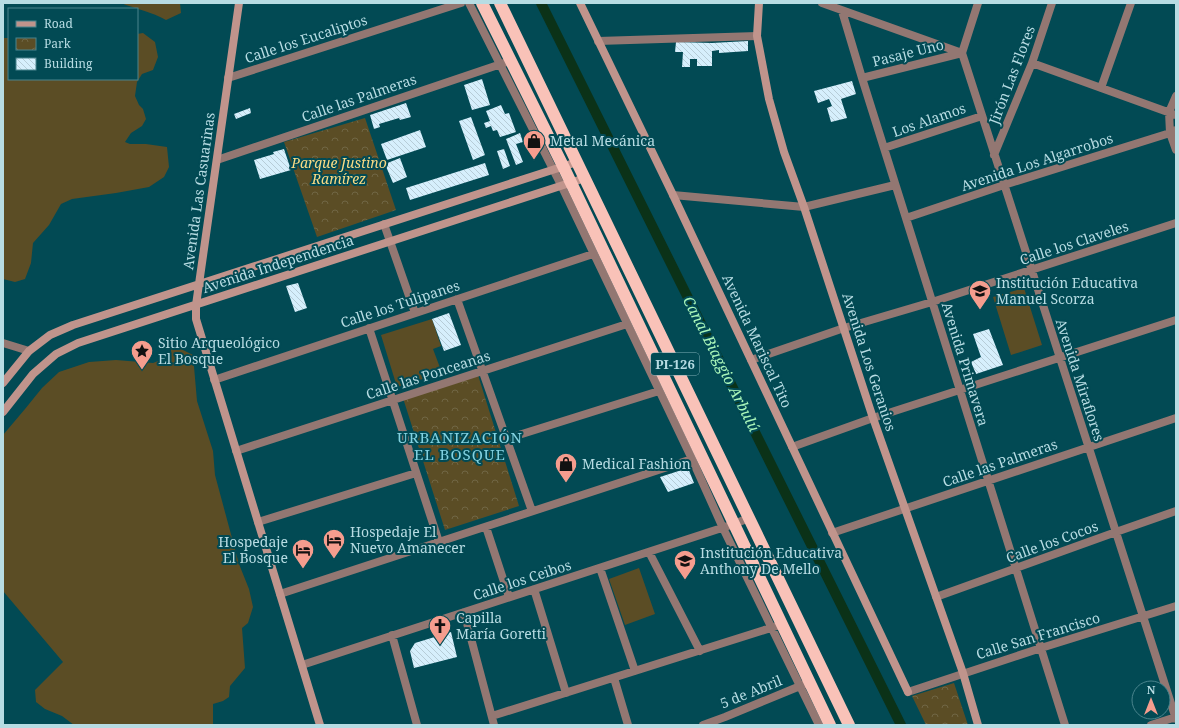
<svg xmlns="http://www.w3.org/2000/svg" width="1179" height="728" viewBox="0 0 1179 728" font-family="'Noto Serif',serif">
	<defs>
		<pattern id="park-crowns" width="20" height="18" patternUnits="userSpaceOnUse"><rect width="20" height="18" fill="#5b4d25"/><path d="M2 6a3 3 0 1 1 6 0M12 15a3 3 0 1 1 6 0" fill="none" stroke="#706644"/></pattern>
		<pattern id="building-back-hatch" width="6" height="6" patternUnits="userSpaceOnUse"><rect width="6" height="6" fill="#d6effc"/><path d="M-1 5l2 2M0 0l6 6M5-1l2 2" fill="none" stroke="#b6ccd7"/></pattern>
	</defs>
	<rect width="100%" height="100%" fill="#024a54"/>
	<!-- green -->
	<path fill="#5b4d25" d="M121 3H180L181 13 166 20C152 12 136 9 121 3Z
		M143 33 155 42 158 57 153 70 142 74 137 82 135 96 139 105 143 109 146 119 142 126 131 133 125 142 130 144H146L167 147 169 167 164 177 149 187 116 193 72 199 61 204 49 225 33 243 31 263 25 279 15 282 3 279V38H9V79H137V34Z
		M1024 288 1042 345 1011 355 993 297Z
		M432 319 441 346 433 349 442 373 397 387 381 335Z
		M171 344 193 355 197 401 213 451 215 475 239 564 249 589 253 607 248 623 242 628 245 668 230 686 229 697 223 701 213 704V725H74L62 716 45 709 36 702 35 690 63 662 3 591V435L25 409 42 388 59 372 89 362 116 360 153 363 171 356Z
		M639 568 655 614 625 625 609 579Z"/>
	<!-- park -->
	<path fill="url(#park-crowns)" d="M365 118 396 210 317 237 284 142Z
		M478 375 519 506 445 530 403 398Z
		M954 683 968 725H926L912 696Z"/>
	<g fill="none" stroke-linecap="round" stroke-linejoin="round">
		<!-- canal -->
		<path stroke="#0b3218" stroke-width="10" d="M541 3 901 725"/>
	</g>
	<!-- building -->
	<path fill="url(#building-back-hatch)" d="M748 41V51L719 53V50L712 51V47V66H697V59H690V67H682L683 52H675L676 42 712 43Z
		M482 79 490 105 472 110 464 85Z
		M852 81 856 94 841 99 847 118 831 122 827 108 832 106 829 99 818 103 814 91Z
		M406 103 411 117 400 120 399 118 379 124 380 127 374 129 370 115Z
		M501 105 505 114 509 113 516 132 500 137 497 130 493 131 491 126 486 128 484 123 490 121 486 111Z
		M250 108 251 113 236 119 234 114Z
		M471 117 485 155 473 160 459 121Z
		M420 130 426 147 387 160 381 144Z
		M520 133 523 142 516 144 523 162 516 165 506 139Z
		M284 149 291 170 260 179 254 160 274 154 273 152Z
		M504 149 510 166 503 169 497 151Z
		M400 158 407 177 393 183 385 164Z
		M485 163 489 175 410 200 406 188Z
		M298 283 307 308 295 312 286 286Z
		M449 313 461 345 444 351 432 319Z
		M989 329 1003 365 976 374 971 362 981 357 973 334Z
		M688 468 694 483 668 492 660 477Z
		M451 632 457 657 414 668 410 651 415 643Z"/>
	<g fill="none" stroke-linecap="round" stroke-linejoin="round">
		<!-- street -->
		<path stroke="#937772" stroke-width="8" d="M469 3 561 185 692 459 723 528 819 725
			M822 3 962 53
			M978 3 962 53 1176 719
			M842 11 862 78 1065 725
			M598 41 757 36
			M1032 63 1176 115
			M228 78 461 3
			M862 78 962 53
			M1101 88 1131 3
			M1176 96 1169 112 1170 133 1176 150
			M884 148 982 116
			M994 155 1032 63 1052 3
			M217 160 504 63
			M673 195 804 207 895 185
			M906 218 1004 185 1170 133 1176 130
			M384 224 415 313
			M457 299 532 511
			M369 328 439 542
			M3 343 29 351
			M751 360 844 328 932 302 1176 223
			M214 380 593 254
			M506 439 659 391
			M792 447 873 418 1176 320
			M236 451 627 324
			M258 522 416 473
			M486 527 509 597
			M832 533 1176 418
			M649 552 700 651
			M600 568 635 671
			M534 589 566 693
			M280 594 692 459
			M936 597 1116 532 1176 511
			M464 612 494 725
			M392 635 417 725
			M302 665 734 524 749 518
			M614 678 628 725
			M908 692 1041 648 1176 606
			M492 716 777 626
			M703 725 725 717 805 684
			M1151 725 1176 717"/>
		<!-- secondary -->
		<path stroke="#c0948c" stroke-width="8" d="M239 3 196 305V319L320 725
			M580 3 673 195 908 692
			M759 3 757 36 769 99 784 152 804 207 873 418 963 673 978 725
			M3 383 29 351 50 335 73 325 577 162
			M3 412 33 374 56 354 78 343 585 178"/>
		<!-- highway -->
		<path stroke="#f9c2b8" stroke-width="12" d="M482 3 563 166 830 725
			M500 3 849 725"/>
	</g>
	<!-- icons -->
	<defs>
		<g id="shop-pin" transform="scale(1.15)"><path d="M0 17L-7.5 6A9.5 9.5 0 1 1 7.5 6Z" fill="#f59d8e" stroke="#024a54"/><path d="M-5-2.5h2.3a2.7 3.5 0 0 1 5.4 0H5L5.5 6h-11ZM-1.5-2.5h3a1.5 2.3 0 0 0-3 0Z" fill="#111"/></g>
		<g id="school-pin" transform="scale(1.15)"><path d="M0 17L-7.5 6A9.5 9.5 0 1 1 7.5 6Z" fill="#f59d8e" stroke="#024a54"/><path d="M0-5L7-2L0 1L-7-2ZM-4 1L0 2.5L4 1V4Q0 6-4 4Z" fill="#111"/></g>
		<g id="sight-pin" transform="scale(1.15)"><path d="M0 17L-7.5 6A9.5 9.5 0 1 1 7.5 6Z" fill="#f59d8e" stroke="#024a54"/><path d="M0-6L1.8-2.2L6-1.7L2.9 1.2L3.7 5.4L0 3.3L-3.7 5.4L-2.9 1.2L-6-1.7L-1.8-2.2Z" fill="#111"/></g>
		<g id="hotel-pin" transform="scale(1.15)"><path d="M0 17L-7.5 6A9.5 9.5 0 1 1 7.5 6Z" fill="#f59d8e" stroke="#024a54"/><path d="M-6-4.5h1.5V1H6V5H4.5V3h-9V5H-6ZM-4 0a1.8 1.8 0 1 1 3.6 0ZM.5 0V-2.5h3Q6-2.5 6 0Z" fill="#111"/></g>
		<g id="church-pin" transform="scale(1.15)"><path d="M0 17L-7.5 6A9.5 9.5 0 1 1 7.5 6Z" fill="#f59d8e" stroke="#024a54"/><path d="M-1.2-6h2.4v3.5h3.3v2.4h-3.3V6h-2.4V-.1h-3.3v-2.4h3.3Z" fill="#111"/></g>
	</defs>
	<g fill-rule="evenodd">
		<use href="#shop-pin" x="534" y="141"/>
		<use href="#school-pin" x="980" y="291"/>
		<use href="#sight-pin" x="142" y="351"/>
		<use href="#shop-pin" x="566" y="464"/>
		<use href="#hotel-pin" x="334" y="540"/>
		<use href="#hotel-pin" x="303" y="550"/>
		<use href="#school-pin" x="685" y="561"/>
		<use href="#church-pin" x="440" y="626"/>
	</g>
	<g text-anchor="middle" stroke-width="4" stroke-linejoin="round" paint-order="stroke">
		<!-- shield labels -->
		<rect fill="#024a54" stroke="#81b0b8" stroke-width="1" x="651" y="353" width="48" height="22" rx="3"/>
		<g font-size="13" font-weight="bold" fill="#b7dce3">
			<text x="675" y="369">PI-126</text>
		</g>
		<!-- street labels -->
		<g font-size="14" fill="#b7dce3" stroke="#024a54">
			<text transform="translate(306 39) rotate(-18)" y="5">Calle los Eucaliptos</text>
			<text transform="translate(908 53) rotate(-14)" y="5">Pasaje Uno</text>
			<text transform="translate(1012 75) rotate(-69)" y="5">Jirón Las Flores</text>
			<text transform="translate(359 98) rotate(-19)" y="5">Calle las Palmeras</text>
			<text transform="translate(929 120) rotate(-19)" y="5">Los Alamos</text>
			<text transform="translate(1037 162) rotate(-18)" y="5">Avenida Los Algarrobos</text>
			<text transform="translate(199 191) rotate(-82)" y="5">Avenida Las Casuarinas</text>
			<text transform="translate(1074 243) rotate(-18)" y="5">Calle los Claveles</text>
			<text transform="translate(278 264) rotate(-18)" y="5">Avenida Independencia</text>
			<text transform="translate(400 304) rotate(-18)" y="5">Calle los Tulipanes</text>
			<text transform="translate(757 341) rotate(65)" y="5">Avenida Mariscal Tito</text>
			<text transform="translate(869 362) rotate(72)" y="5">Avenida Los Geranios</text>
			<text transform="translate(965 364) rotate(73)" y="5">Avenida Primavera</text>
			<text transform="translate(428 375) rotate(-18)" y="5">Calle las Ponceanas</text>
			<text transform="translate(1080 380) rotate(72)" y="5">Avenida Miraflores</text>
			<text transform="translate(1000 463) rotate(-19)" y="5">Calle las Palmeras</text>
			<text transform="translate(1052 542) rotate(-20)" y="5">Calle los Cocos</text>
			<text transform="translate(522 580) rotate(-18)" y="5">Calle los Ceibos</text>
			<text transform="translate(1038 636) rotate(-17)" y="5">Calle San Francisco</text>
			<text transform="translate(751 692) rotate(-22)" y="5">5 de Abril</text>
		</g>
		<!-- poi labels -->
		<g font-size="14" fill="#b7dce3" stroke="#024a54" text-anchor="start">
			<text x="550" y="146">Metal Mecánica</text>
			<text x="996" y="288">Institución Educativa<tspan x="996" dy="16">Manuel Scorza</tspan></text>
			<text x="158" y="348">Sitio Arqueológico<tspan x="158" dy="16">El Bosque</tspan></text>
			<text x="582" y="469">Medical Fashion</text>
			<text x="350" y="537">Hospedaje El<tspan x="350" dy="16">Nuevo Amanecer</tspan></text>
			<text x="288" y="547" text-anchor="end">Hospedaje<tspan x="288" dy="16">El Bosque</tspan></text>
			<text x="700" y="558">Institución Educativa<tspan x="700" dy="16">Anthony De Mello</tspan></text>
			<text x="456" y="623">Capilla<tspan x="456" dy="16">María Goretti</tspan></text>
		</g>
		<!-- park labels -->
		<g font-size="14" font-style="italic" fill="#f9da84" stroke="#024a54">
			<text x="339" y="168">Parque Justino<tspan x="339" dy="16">Ramírez</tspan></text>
		</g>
		<!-- water labels -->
		<g font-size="15" font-style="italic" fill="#aaf6ba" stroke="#024a54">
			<text transform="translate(721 364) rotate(63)" y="5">Canal Biaggio Arbulú</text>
		</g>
		<!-- neighbourhood labels -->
		<g font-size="15" letter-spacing="1" fill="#82d2e1" stroke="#024a54">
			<text x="460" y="443">URBANIZACIÓN<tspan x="460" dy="17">EL BOSQUE</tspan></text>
		</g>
	</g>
	<!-- border -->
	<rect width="1179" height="728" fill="none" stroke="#b7dce3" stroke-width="8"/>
	<!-- legend -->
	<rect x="8" y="8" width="130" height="72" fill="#024a54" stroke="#4a848d"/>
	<rect x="16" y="21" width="20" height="6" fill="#c0948c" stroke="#4a848d"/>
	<text x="44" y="28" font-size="12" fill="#b7dce3">Road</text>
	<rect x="16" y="38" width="20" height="12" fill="url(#park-crowns)" stroke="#4a848d"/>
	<text x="44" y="48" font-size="12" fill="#b7dce3">Park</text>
	<rect x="16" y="58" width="20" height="12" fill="url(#building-back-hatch)" stroke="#4a848d"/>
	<text x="44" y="68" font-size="12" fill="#b7dce3">Building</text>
	<!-- north arrow -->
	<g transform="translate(1151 700)"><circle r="19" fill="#024a54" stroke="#4a848d"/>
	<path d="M0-3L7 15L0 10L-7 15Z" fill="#f59d8e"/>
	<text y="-6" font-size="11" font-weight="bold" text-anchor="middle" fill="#b7dce3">N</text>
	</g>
</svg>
